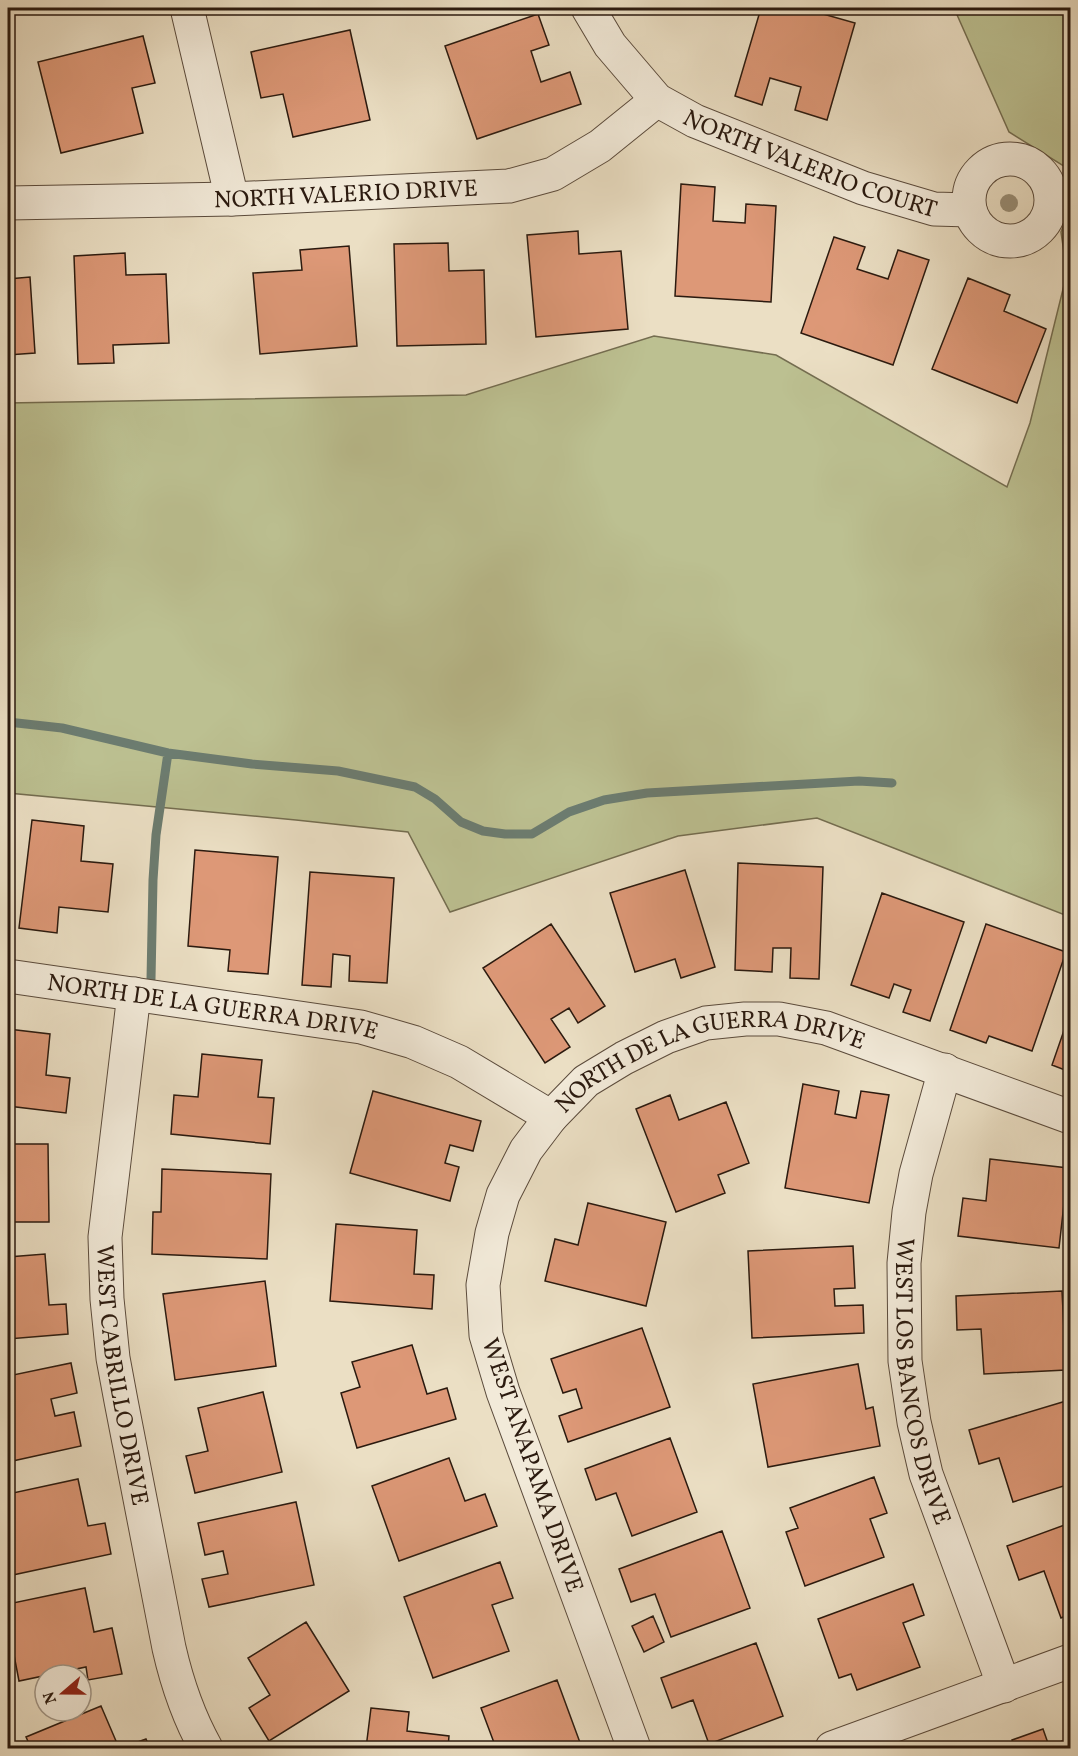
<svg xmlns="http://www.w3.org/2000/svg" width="1078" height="1756" viewBox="0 0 1078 1756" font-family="Vollkorn,serif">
	<rect width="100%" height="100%" fill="#ebdfc4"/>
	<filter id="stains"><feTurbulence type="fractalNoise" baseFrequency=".00333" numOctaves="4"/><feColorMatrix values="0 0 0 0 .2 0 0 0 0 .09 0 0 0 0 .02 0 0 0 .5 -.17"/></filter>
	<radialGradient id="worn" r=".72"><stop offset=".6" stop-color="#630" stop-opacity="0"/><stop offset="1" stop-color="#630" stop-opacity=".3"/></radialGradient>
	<!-- green -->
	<path fill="#bcc091" stroke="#746d50" stroke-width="1.5" d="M954 8H1070V170L1009 132Z
		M1070 208V917L817 818 678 836 450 912 408 832 296 820 8 793V403L466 395 654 336 776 355 1007 487 1030 423 1067 273 1061 232Z"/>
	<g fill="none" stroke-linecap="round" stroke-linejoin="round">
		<!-- stream -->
		<path stroke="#6c7c70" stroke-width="9" d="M8 722 62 728 168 753 252 764 338 771 415 787 435 799 461 822 483 831 505 834H532L569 812 604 800 647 793 859 781 892 783
			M151 979 153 880 156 835 168 753"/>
	</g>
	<!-- building -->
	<path fill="#dd9877" stroke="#2b1a0f" stroke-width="1.5" d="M35 8H61L37 13Z
		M761 8H802L855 23 827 120 795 110 801 87 770 78 762 105 735 96Z
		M538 14 549 45 531 51 541 82 570 72 581 104 477 139 445 46Z
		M350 30 370 120 293 137 283 94 261 98 251 52Z
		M143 36 155 83 132 88 143 133 61 153 38 62Z
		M681 184 715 187 713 221 745 223 746 204 776 206 771 302 675 296Z
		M578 231 579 254 621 251 628 329 536 337 527 235Z
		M834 237 865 247 857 269 888 279 898 250 929 260 893 365 801 333Z
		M448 243 449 271 484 270 486 344 397 346 394 244Z
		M349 246 357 346 260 354 253 273 302 270 300 250Z
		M125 253 126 275 166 274 169 343 113 345 114 363 78 364 74 256Z
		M30 277 35 353 8 355V279Z
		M968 278 1010 295 1004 311 1046 329 1017 403 932 369Z
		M32 820 84 826 81 861 113 864 108 912 59 907 57 933 19 928Z
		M195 850 278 857 268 974 228 971 230 950 188 946Z
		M738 863 823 867 819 979 790 978 791 948H773L772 972 735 970Z
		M685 870 715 967 681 978 675 959 635 972 610 893Z
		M310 872 394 878 387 983 349 981 350 956 333 954 331 987 302 985Z
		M882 893 964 922 930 1021 903 1012 911 990 894 984 889 998 851 985Z
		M551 924 605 1006 578 1023 569 1008 551 1019 570 1047 545 1063 483 968Z
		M986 924 1066 952 1032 1051 989 1036 986 1043 950 1030Z
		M1070 1013V1072L1052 1065Z
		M8 1029 50 1034 46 1075 70 1078 66 1113 8 1106Z
		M202 1054 262 1060 258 1097 274 1098 270 1144 171 1134 174 1095 198 1097Z
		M803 1084 839 1091 835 1114 856 1118 861 1091 889 1095 869 1203 785 1188Z
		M373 1091 481 1121 473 1151 450 1145 445 1163 459 1167 450 1201 350 1173Z
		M670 1095 679 1120 726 1102 749 1163 718 1175 725 1193 676 1212 636 1109Z
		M8 1144H48L49 1222H8Z
		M990 1159 1068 1168 1059 1248 958 1236 963 1198 986 1201Z
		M162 1169 271 1174 267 1259 152 1254 153 1212H161Z
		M588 1203 666 1222 646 1306 545 1281 555 1239 578 1245Z
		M336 1224 417 1230 414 1274 434 1275 432 1309 330 1301Z
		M853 1246 855 1288 834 1289 835 1306 863 1305 864 1333 752 1338 748 1251Z
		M45 1254 49 1305 66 1304 68 1334 8 1339V1257Z
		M265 1281 276 1366 175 1380 163 1294Z
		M1062 1291 1066 1370 984 1374 981 1329 957 1330 956 1296Z
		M642 1328 670 1407 568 1442 559 1416 582 1408 576 1389 563 1393 551 1359Z
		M412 1345 427 1394 447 1388 456 1419 357 1448 341 1393 360 1387 352 1362Z
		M71 1363 77 1393 51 1399 55 1416 74 1412 81 1446 8 1462V1376Z
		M858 1364 866 1409 873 1407 880 1446 768 1467 753 1384Z
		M263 1392 282 1472 195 1493 186 1456 208 1451 198 1408Z
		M1066 1401 1070 1417V1484L1013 1502 999 1458 979 1464 969 1430Z
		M670 1438 697 1512 632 1536 616 1493 596 1500 585 1469Z
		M449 1458 465 1501 485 1494 497 1526 399 1561 372 1486Z
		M874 1477 887 1513 870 1519 884 1557 805 1586 786 1532 798 1528 790 1508Z
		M78 1479 88 1526 105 1523 111 1554 8 1576V1494Z
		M296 1502 314 1585 209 1607 202 1579 228 1574 223 1551 205 1555 198 1523Z
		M1070 1523V1614L1061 1618 1044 1571 1019 1580 1007 1546Z
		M722 1531 750 1608 671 1637 655 1594 631 1602 619 1569Z
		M500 1562 513 1598 492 1605 509 1651 433 1678 404 1597Z
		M913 1584 924 1615 903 1623 920 1667 857 1690 851 1674 839 1678 818 1619Z
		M85 1588 94 1632 112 1628 122 1674 88 1680 86 1667 19 1681 8 1624V1604Z
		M653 1616 664 1642 644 1652 632 1626Z
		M306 1622 349 1691 269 1741 249 1708 270 1695 248 1658Z
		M756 1643 783 1716 709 1744 693 1700 672 1708 661 1678Z
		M557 1680 582 1748H496L481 1708Z
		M101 1706 119 1748H31L26 1737Z
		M371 1708 409 1712 407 1731 449 1736 448 1748H366Z
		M1043 1729 1049 1746 1070 1738V1748H1015L1012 1740Z
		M146 1739 150 1748H121Z"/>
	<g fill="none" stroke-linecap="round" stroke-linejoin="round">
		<!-- minor casing -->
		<g stroke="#5b4b3c" stroke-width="35">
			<g id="minor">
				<path d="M187 8 232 199"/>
				<path id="s1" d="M588 8 610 45 657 100 695 121 863 188 934 209 970 210"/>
				<circle cx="1010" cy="200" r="41"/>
				<path id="s2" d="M8 203 232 199 509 186 553 174 600 146 657 100"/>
				<path id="s3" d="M8 976 361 1027 413 1042 459 1062 551 1117"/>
				<path id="s4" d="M134 994 105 1237 107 1299 113 1358 121 1401 169 1648C177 1683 188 1716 206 1748"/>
				<path id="s5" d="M945 1070 916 1174 909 1212 904 1263 905 1361 914 1422 926 1474 1004 1686"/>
				<path id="s6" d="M634 1748 503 1392 486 1335 483 1285 492 1233 503 1195 526 1150 551 1117 586 1081 624 1058 666 1037 706 1023 745 1019H779L826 1028 1070 1117"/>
				<path d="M832 1748 1070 1661"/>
			</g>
		</g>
		<!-- minor -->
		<use href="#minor" stroke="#f2ead9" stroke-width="33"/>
	</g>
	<!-- trees -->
	<circle fill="#998e76" cx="1009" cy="203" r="9"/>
	<g text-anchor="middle" stroke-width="4.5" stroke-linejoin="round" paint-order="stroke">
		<!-- street labels -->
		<g font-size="24" fill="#2b1a0f" stroke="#f2ead9">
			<text dy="8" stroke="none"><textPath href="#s1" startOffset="282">NORTH VALERIO COURT</textPath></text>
			<text dy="8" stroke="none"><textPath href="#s2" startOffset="338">NORTH VALERIO DRIVE</textPath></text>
			<text dy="8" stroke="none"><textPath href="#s3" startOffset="207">NORTH DE LA GUERRA DRIVE</textPath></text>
			<text dy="8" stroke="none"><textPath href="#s6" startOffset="852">NORTH DE LA GUERRA DRIVE</textPath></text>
			<text dy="8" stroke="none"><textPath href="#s4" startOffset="384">WEST CABRILLO DRIVE</textPath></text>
			<text dy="8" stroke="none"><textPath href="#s5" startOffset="318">WEST LOS BANCOS DRIVE</textPath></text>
			<text transform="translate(533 1465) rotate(71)" y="8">WEST ANAPAMA DRIVE</text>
		</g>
	</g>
	<!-- margin -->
	<rect width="1078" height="1756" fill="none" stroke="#ebdfc4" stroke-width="30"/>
	<rect x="9" y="9" width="1060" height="1738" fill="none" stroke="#2b1a0f" stroke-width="3"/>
	<rect x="15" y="15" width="1048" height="1726" fill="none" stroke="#2b1a0f" stroke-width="1.5"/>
	<!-- north arrow -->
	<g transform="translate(63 1693) rotate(250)"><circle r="28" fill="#f2ead9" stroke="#a29788" stroke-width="1.5"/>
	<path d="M0-4.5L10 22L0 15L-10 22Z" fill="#8f2418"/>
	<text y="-9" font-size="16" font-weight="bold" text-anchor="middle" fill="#2b1a0f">N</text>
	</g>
	<rect width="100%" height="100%" filter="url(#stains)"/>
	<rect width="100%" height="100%" fill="url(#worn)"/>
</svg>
